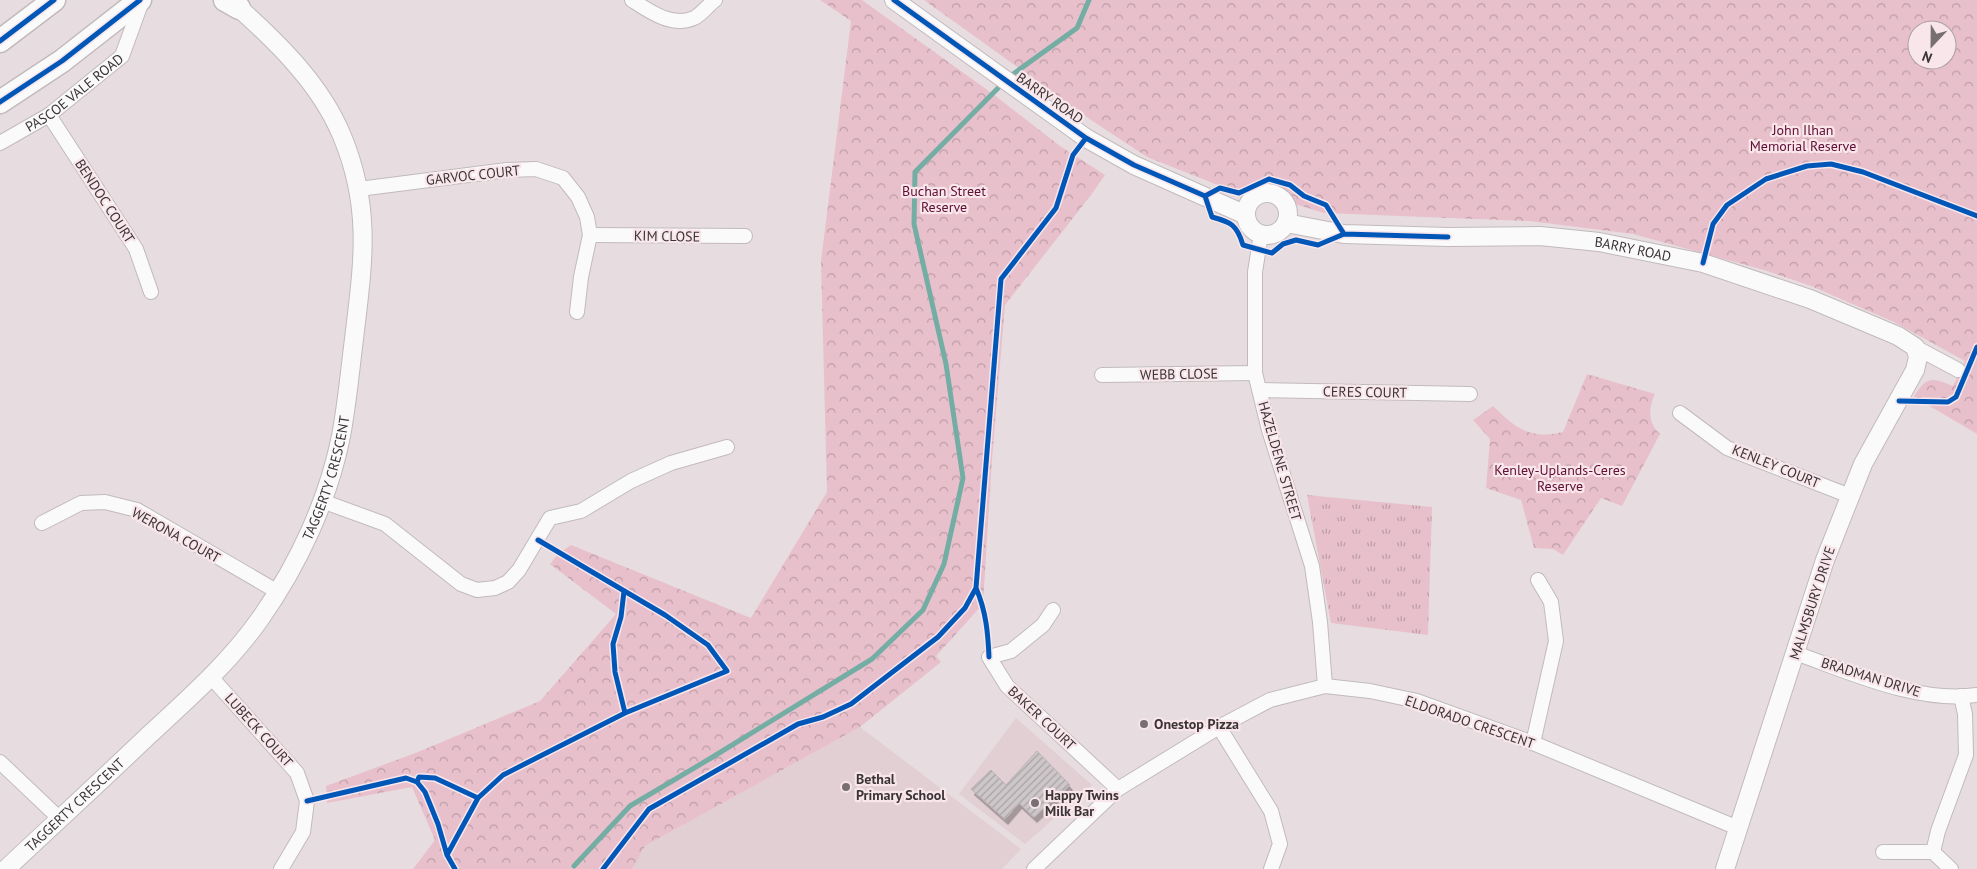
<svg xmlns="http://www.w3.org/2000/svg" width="1977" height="869" viewBox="0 0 1977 869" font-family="'PT Sans',sans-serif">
	<defs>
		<pattern id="grass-tufts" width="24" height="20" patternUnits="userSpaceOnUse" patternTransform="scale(1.25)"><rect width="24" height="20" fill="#e8c0cc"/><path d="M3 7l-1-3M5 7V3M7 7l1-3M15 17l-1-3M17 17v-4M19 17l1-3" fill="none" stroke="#bd9da6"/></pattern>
		<pattern id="park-crowns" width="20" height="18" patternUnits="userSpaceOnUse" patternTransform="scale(1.25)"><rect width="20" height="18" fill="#e8c0cc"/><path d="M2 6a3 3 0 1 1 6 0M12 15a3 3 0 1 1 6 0" fill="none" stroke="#bd9da6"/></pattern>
		<pattern id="building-hatch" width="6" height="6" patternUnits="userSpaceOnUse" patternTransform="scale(1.25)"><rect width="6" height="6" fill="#cec7c9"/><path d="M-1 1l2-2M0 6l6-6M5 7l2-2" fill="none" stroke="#a8a2a4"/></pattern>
		<filter id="shadow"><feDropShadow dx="3" dy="5.5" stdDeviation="0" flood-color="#0004"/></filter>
	</defs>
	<rect width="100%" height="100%" fill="#e7dde0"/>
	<!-- built -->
	<path fill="#e1cfd3" d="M1016 718 1092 785 1025 844 959 794Z
		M860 727 1021 849 1002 869H632L645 846Z"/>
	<!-- grass -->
	<path fill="url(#grass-tufts)" d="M1307 495 1432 507 1428 635 1331 623Z"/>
	<!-- park -->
	<path fill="url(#park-crowns)" fill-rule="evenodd" d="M820 0H862L993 94 1060 146 1105 175 1091 195 1005 305 992 460 983 604 936 656 941 662 860 727 645 846 632 869H413L435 840 412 787 327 803 326 786 418 752 540 701 616 614 550 564 559 553 571 545 751 618 827 492 821 261 851 21Z
		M924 0H1977V434L1921 401 1913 398C1926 376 1932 377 1953 386L1965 361 1894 322 1811 286 1764 270 1633 234 1529 221 1324 213 1295 204 1278 189 1265 186 1243 195 1147 157 1091 120ZM1917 30H1947V60H1917Z
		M1587 374 1655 394C1648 409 1648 423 1660 434L1622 506 1601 498 1563 555 1553 549 1534 548 1521 500 1486 488 1490 439 1473 420 1493 406C1516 428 1529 440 1563 432Z"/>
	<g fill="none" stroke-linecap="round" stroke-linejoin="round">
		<!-- stream -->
		<path stroke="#73ada4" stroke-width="5" d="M574 866 630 806 711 758 872 659 923 610 944 564 963 478 946 364 914 224 915 172 1009 77 1077 28 1089 0"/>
	</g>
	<!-- building -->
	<path fill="url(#building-hatch)" stroke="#bab3b5" filter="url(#shadow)" d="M1037 751 1070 785 1034 817 1019 803 1005 819 971 789 991 770 1006 785Z"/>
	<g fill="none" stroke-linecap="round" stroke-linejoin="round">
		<!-- minor casing -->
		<g stroke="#c1babc" stroke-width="16">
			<g id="minor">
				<path d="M632 0C649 11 672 28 694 18 701 15 708 5 715 0"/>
				<path d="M49 115 136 249 151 292"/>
				<path id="s1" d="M0 143 49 115 122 56 142 1"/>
				<path d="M359 189 507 170 536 169 563 178 578 197 587 217 590 235 581 277 577 312"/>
				<path d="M1261 234 1255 272V373L1269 430 1312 566 1320 622 1325 686"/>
				<path d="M590 235 745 236"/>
				<path d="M1915 347 1958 370"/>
				<path d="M1102 375 1255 373"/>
				<path d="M1260 390 1470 394"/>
				<path d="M1680 413 1727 448 1850 496"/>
				<path d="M322 501 385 524 461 584 477 590 495 588 508 582 519 570 550 518 581 511 631 481 671 463 727 447"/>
				<path d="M42 523 81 503 105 502 137 510 278 592"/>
				<path d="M1053 610 1043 625 1011 651 989 657 1007 686 1118 789"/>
				<path d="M1795 653C1850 672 1918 704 1977 695"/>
				<path d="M211 677 297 773 307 801 303 832 281 869"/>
				<path d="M1219 727 1271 811 1280 844 1271 869"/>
				<path d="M1533 743 1556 641 1551 602 1538 580"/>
				<path d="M0 762 60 819"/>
				<path d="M1883 852H1933L1951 869"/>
				<path d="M1933 852 1938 831 1966 755 1965 714 1961 696"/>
				<path d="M1034 869 1118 789 1219 727 1270 700 1325 686 1370 691 1417 701 1533 743 1738 828"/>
			</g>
		</g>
		<!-- tertiary casing -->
		<g stroke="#c1babc" stroke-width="20">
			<g id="tertiary">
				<path d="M894 0 1086 138 1134 165 1246 215"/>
				<circle cx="1267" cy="214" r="21"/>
				<path id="s2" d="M1286 223 1344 234 1448 237 1540 236 1599 242 1703 263 1810 299 1898 336 1915 347 1918 357 1915 370 1863 464 1825 560 1725 869"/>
				<path id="s3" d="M6 869C54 824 102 780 149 735 189 698 229 663 260 619 298 565 328 501 341 436 347 404 350 371 354 339 363 263 372 208 342 136 321 85 279 44 239 8"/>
			</g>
		</g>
		<!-- primary casing -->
		<g stroke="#c1babc" stroke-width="25">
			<path id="primary" d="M225 0 239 8
				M0 41 54 0
				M0 102 62 61 140 0"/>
		</g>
		<!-- minor -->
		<use href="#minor" stroke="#fbfafa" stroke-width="14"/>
		<!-- tertiary -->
		<use href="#tertiary" stroke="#fbfafa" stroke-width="18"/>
		<!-- primary -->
		<use href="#primary" stroke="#fbfafa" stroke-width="22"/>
		<!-- cycleway casing -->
		<g stroke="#f8e6eb" stroke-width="8">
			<path id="cycleway" d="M894 0 1086 138 1134 165 1205 196
				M0 41 54 0
				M0 102 62 61 140 0
				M1269 179 1290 185 1304 196 1326 205 1344 234 1318 245 1296 240 1283 244 1272 253 1243 245C1237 225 1231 222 1212 217L1205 196 1220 188 1239 193Z
				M1344 234 1448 237
				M1703 263 1713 224 1727 205 1766 179 1807 166 1831 164 1863 172 1977 216
				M1899 401 1948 402 1956 397 1977 347
				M976 588C986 611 988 633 989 657
				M624 591 621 617 613 644 615 672 625 713
				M417 782 419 777 435 778 478 798
				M307 801 406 778 417 782 425 792 438 824 447 855 455 869
				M447 855 478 798 503 775 625 713 727 671 708 645 665 615 538 540
				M603 869 649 809 798 724 823 717 851 704 938 637 965 608 976 588 1001 279 1056 208 1073 155 1086 138"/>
		</g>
		<!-- cycleway -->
		<use href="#cycleway" stroke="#0057b8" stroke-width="5"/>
	</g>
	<!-- markers -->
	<g fill="#776f72" stroke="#f8e6eb" stroke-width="2">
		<circle cx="1144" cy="724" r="5"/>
		<circle cx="846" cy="787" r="5"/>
		<circle cx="1035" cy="803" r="5"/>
	</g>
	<g text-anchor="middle" stroke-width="4.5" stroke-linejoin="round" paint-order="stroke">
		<!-- street labels -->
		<g font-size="14" fill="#3b3436" stroke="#f8e6eb">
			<text dy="5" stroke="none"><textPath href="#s1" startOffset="90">PASCOE VALE ROAD</textPath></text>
			<text transform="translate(1050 98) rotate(35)" y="5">BARRY ROAD</text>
			<text transform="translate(473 175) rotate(-6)" y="5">GARVOC COURT</text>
			<text transform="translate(105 201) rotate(57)" y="5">BENDOC COURT</text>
			<text transform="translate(667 236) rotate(1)" y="5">KIM CLOSE</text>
			<text dy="5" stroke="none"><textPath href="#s2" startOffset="349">BARRY ROAD</textPath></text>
			<text transform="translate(1179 374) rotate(-1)" y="5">WEBB CLOSE</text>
			<text transform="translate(1365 392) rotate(1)" y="5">CERES COURT</text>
			<text transform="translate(1280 461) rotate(74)" y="5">HAZELDENE STREET</text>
			<text transform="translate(1776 466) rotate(22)" y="5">KENLEY COURT</text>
			<text dy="5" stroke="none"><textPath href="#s3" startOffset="514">TAGGERTY CRESCENT</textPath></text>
			<text transform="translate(176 535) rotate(29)" y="5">WERONA COURT</text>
			<text transform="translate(1812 603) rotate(-72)" y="5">MALMSBURY DRIVE</text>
			<text transform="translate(1871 677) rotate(17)" y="5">BRADMAN DRIVE</text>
			<text transform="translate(1042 718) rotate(43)" y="5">BAKER COURT</text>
			<text transform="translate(1470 722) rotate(19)" y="5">ELDORADO CRESCENT</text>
			<text transform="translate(259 730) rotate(48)" y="5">LUBECK COURT</text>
			<text dy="5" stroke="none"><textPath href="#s3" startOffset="94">TAGGERTY CRESCENT</textPath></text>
		</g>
		<!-- park labels -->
		<g font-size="14" fill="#600e33" stroke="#f8e6eb">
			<text x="1803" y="135">John Ilhan<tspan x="1803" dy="16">Memorial Reserve</tspan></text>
			<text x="944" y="196">Buchan Street<tspan x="944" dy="16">Reserve</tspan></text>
			<text x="1560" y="475">Kenley-Uplands-Ceres<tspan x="1560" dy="16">Reserve</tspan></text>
		</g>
		<!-- poi labels -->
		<g font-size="14" font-weight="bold" fill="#3b3436" stroke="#f8e6eb" text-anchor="start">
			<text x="1154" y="729">Onestop Pizza</text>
			<text x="856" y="784">Bethal<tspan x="856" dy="16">Primary School</tspan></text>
			<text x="1045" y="800">Happy Twins<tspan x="1045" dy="16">Milk Bar</tspan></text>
		</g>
	</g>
	<!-- north arrow -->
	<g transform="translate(1932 45) rotate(202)"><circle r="24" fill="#f8e6eb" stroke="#ac9fa3"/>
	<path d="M0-4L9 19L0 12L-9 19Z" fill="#776f72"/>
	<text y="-8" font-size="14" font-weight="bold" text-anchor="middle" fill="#3b3436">N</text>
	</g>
</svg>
